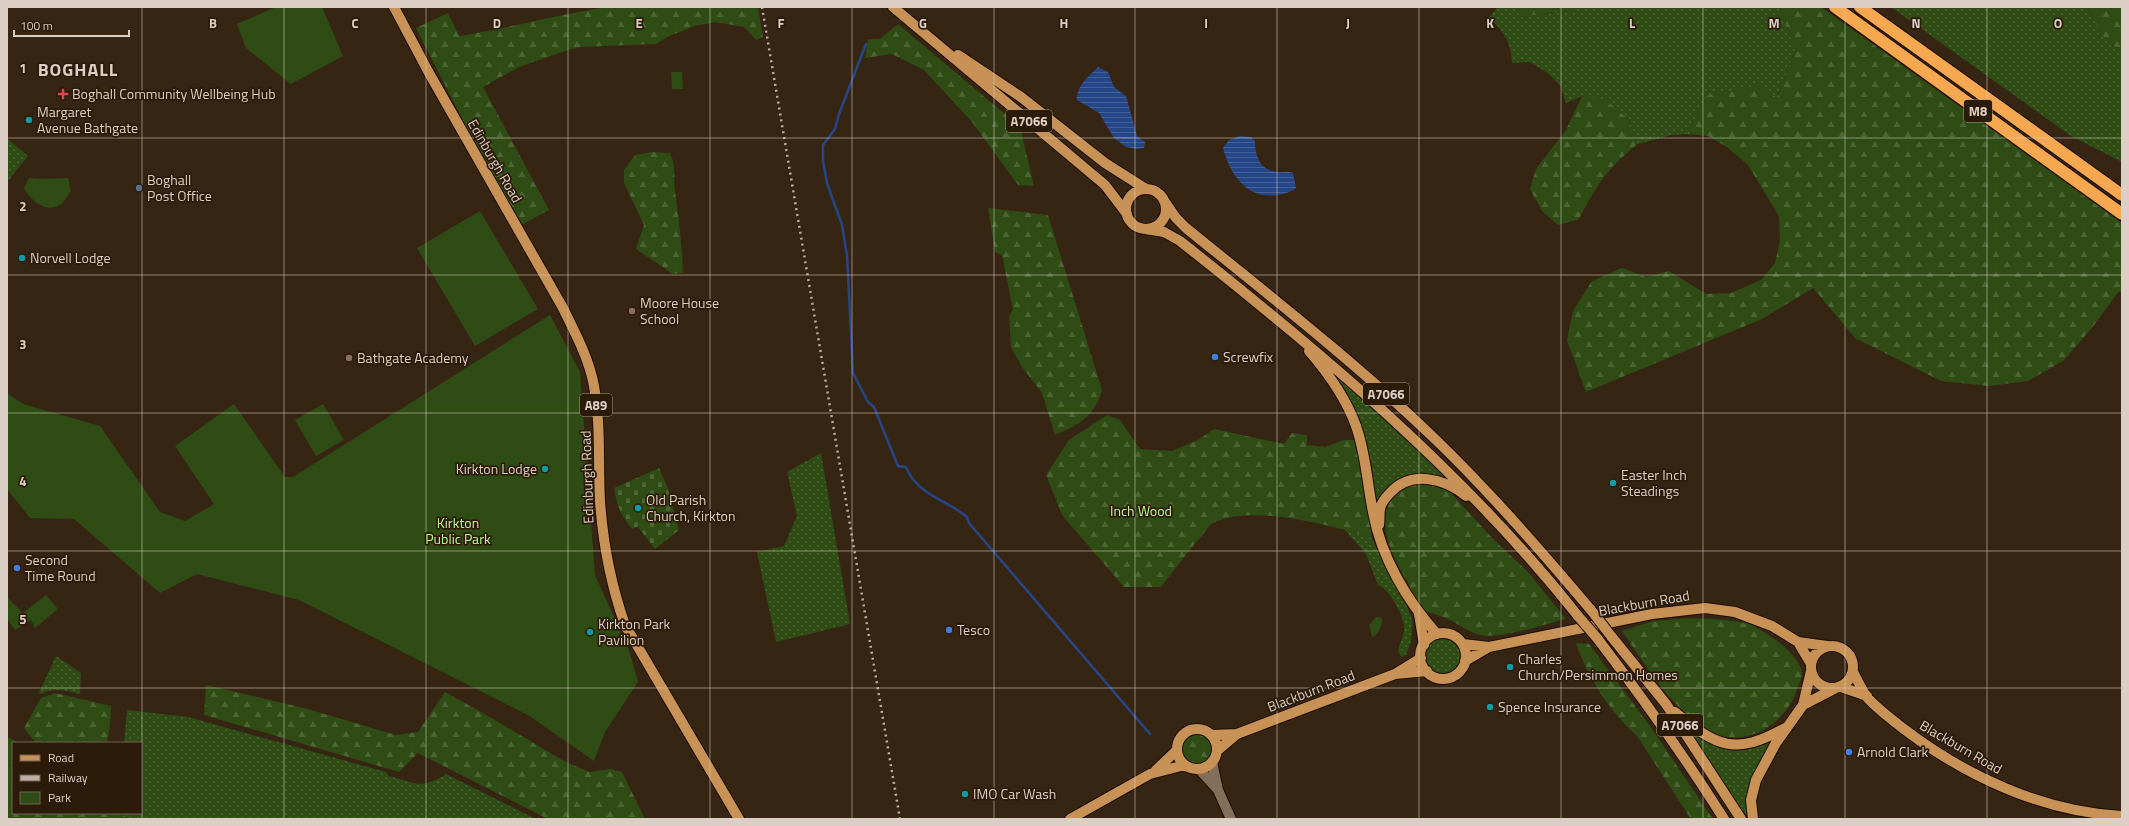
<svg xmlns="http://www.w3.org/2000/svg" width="2129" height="826" viewBox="0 0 2129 826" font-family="'Titillium Web',sans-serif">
	<defs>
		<pattern id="grass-dots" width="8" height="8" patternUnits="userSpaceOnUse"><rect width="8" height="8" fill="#2e4c14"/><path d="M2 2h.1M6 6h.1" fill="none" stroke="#4c6535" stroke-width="1.8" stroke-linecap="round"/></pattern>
		<pattern id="forest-firs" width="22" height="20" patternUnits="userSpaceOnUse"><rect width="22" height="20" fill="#2e4c14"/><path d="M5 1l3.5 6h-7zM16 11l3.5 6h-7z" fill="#4c6535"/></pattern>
		<pattern id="cemetery-stones" width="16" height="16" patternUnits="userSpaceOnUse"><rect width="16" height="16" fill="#2e4c14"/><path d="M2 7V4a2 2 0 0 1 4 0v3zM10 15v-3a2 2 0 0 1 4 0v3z" fill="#4c6535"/></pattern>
		<pattern id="water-rules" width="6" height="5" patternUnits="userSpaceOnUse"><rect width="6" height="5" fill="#264787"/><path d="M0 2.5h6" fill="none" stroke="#456096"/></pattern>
	</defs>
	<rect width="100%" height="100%" fill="#372514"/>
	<!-- grass -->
	<path fill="url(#grass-dots)" d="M1498 7H1515L1521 17 1571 11 1573 7H1779L1796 48 1777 98 1708 95 1687 134 1672 135 1638 144 1628 119 1582 96 1566 103 1561 87 1549 74 1530 62 1512 63C1511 41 1504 33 1489 17Z
		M1891 7H2087L2103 36 2122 53V162L2071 136Z
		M7 138 28 156 7 182Z
		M1328 368 1390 423 1450 482 1422 474 1377 509 1372 466 1361 429Z
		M821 453 850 624 776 642 757 552 784 546 797 516 787 472Z
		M1345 530 1372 538 1386 570 1408 609 1413 622 1411 641 1406 655 1401 657 1398 650C1400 643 1405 634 1404 626 1403 614 1389 589 1378 585L1366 554Z
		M1423 656a20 20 0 1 1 40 0a20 20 0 1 1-40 0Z
		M56 656 81 673 80 694C66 691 54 687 41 694L39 693Z
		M127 710 188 717 386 772 389 776C416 783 421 790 446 774L536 819H130L119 813H141V743H124Z
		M1691 735 1720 747 1749 748 1775 741 1757 766 1749 793 1746 817Z"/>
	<!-- forest -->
	<path fill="url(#forest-firs)" d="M606 7H758L763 37 756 40 744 27 715 22 695 26 667 37 656 44 581 47 568 50 519 67 483 87 549 210 517 227 416 28 448 13 459 36C509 28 557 15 606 7Z
		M1515 7H1573L1571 11 1520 17Z
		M1779 7H1821L2122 223V293L2119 291 2091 329 2063 361 2028 381 1989 386 1941 381 1855 338 1813 288 1762 319 1586 392 1567 340 1573 311 1592 281 1622 268 1646 277 1669 271 1706 294 1731 293 1761 280 1775 263 1780 240 1779 216 1748 165 1727 147 1708 136 1687 134 1708 95 1758 85 1777 98 1796 48Z
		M2087 7H2122V53L2103 36Z
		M898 24 1020 127 1034 186 1018 185 972 122 924 70 892 54 865 58 868 39H880Z
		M1582 96 1605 99 1628 119 1638 144C1608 167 1596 186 1579 219L1558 225 1542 211 1530 189 1536 169 1566 130Z
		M652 152 670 153C677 168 673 177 675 192 679 219 682 246 683 273L673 274 636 249 644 225 624 183V170L635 155Z
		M988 208 1048 215 1102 390C1095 416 1079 425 1055 435L1042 393 1022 367 1011 347 1009 316 1013 309 1002 255 995 252Z
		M1107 415 1120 420 1140 449 1172 451 1198 440 1214 429 1284 444 1292 433 1307 435V445L1326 447 1343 440H1354L1361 467 1372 538C1333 526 1251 503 1213 523 1209 525 1206 531 1203 534 1188 551 1175 569 1161 587H1124L1062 515 1046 475 1069 440Z
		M1413 484H1430L1450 492 1494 540 1527 571 1566 619C1545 624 1496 641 1477 634 1467 631 1459 624 1450 620 1442 616 1432 614 1424 610 1417 605 1411 589 1407 581 1388 549 1366 503 1413 484Z
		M1688 618C1704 619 1736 619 1751 625 1767 632 1801 655 1802 674 1802 678 1799 683 1798 686 1790 716 1760 741 1728 737 1724 736 1718 736 1714 734 1673 712 1648 668 1622 631L1653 621Z
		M1576 643 1589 644 1652 729 1713 819H1691L1637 736C1610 712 1587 676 1576 643Z
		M206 685 304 708 396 735 418 732 445 692 483 713 564 761 589 772 611 769 622 772 645 819H548L418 753 399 772 204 715Z
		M55 693 111 706 110 725 107 743H36L24 728 41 698Z
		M1204 733 1213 746C1212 749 1213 753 1212 756 1208 764 1193 764 1186 763 1182 757 1182 750 1183 742L1194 735Z
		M13 765V813H119L130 819H7V766Z"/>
	<!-- cemetery -->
	<path fill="url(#cemetery-stones)" d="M659 468 667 486 679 530 655 549 638 527 632 529C620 514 617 506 614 488Z"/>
	<!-- green -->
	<path fill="#2e4c14" d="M276 7H322L343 56 291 84 246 48 237 24Z
		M671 72H682L683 89H672Z
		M29 178 45 179 68 178 71 191C67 197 63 205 55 207 43 211 29 198 24 188Z
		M480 211 538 309 475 346 417 248Z
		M550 315 580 372 595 575 629 650 638 682 605 732 594 761 528 715 299 600 197 574 160 593 74 519 30 518 7 489V393L23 404 100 426 160 512 185 521 214 504 175 446 234 404 285 477H293Z
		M323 404 344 440 316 456 295 420Z
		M46 595 58 609 35 628 31 620 15 630 8 620 7 597 23 613Z
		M1376 617 1382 618C1383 624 1378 636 1372 637L1369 625Z
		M7 737 20 743H13V765L7 766Z"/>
	<!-- water -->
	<path fill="url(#water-rules)" d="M1098 67 1108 72 1114 87 1126 96 1137 136 1145 142 1144 148 1137 149 1126 147 1114 138 1099 113 1077 100C1077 85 1088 77 1098 67Z
		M1240 136 1251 137 1255 141C1255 156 1260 170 1277 172 1282 173 1288 171 1293 173L1296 188 1294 190C1256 207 1232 183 1223 148L1229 140Z"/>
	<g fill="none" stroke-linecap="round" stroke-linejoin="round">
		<!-- stream -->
		<path stroke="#264787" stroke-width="2.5" d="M866 44 839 114 835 129 823 145V161L827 183 842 225 847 255 853 373 868 402 874 407 898 466 906 467C917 495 946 499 967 517L969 523 1150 734"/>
		<!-- minor casing -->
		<g stroke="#1e0d01" stroke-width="12">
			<path id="minor" d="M1212 762 1218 790 1231 819
				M1199 769 1218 790"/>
		</g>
		<!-- major casing -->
		<g stroke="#1e0d01" stroke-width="12">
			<path id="major" d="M394 7 429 73 563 308C575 333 589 358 594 386 601 425 598 463 600 501 603 544 611 585 625 625L739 819
				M893 7 1105 185 1127 214
				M958 55 1021 97 1105 163 1146 189
				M1126 209a20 20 0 1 1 40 0a20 20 0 1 1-40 0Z
				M1163 199 1176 218 1186 228C1270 296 1356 363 1434 438 1490 492 1541 551 1591 610
				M1145 229 1164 232 1180 241C1323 354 1464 472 1578 616
				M1309 351C1328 373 1346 398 1356 426 1366 454 1367 483 1373 512 1381 557 1407 601 1437 634
				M1379 525C1380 520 1379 514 1380 509 1381 504 1386 497 1390 493 1411 470 1444 478 1466 496
				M1419 614 1424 645
				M1420 656a23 23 0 1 1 46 0a23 23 0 1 1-46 0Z
				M1611 636 1666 704 1741 819
				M1597 638C1642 697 1685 757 1724 819
				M1798 642 1827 646
				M1463 644 1489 647 1652 614 1705 608 1735 612 1772 626 1798 642 1811 664
				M1811 667a21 21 0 1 1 42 0a21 21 0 1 1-42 0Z
				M1465 661 1489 647
				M1853 672C1857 679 1861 688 1866 696 1875 707 1889 717 1900 726 1963 775 2042 812 2122 816
				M1395 674 1427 671
				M1841 687 1867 696
				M1803 705 1834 689
				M1675 712C1717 747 1735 756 1785 728
				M1177 749a20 20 0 1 1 40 0a20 20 0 1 1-40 0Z
				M1211 735 1237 734 1395 674 1421 658
				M1217 751 1237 734
				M1155 771 1177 750
				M1070 819 1150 774 1185 765
				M1753 819 1751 800 1756 780 1776 743 1803 705 1811 671"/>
		</g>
		<!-- highway casing -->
		<g stroke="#1e0d01" stroke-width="14">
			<path id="highway" d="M1835 7 2122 214
				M1860 7 2122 195"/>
		</g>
		<!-- minor -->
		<use href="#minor" stroke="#836e5a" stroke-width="10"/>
		<!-- major -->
		<use href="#major" stroke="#c89155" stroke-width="10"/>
		<!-- highway -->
		<use href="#highway" stroke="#f6a851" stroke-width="12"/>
		<!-- rail -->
		<path stroke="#bbaea2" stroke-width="2.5" stroke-dasharray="2 4" stroke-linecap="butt" d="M762 7 900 819"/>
		<!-- major-bridge casing -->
		<g stroke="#1e0d01" stroke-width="12" stroke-linecap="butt">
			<path id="major-bridge" d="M1591 610 1611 636
				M1578 616 1597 638"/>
		</g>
		<!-- major-bridge -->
		<use href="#major-bridge" stroke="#c89155" stroke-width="10"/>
	</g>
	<!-- grid -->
	<path fill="none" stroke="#dbcfc5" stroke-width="1" stroke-opacity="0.55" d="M142 7V819M284 7V819M426 7V819M568 7V819M710 7V819M852 7V819M994 7V819M1135 7V819M1277 7V819M1419 7V819M1561 7V819M1703 7V819M1845 7V819M1987 7V819M7 138H2122M7 275H2122M7 413H2122M7 551H2122M7 688H2122"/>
	<!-- markers -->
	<path fill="#e0444e" stroke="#2d1b0a" stroke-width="1.5" d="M61 88h4v4h4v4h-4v4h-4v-4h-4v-4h4z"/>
	<g fill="#0f9aa8" stroke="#2d1b0a" stroke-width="1.5">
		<circle cx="29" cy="120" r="4"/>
		<circle cx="22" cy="258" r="4"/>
		<circle cx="545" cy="469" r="4"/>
		<circle cx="1613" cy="483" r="4"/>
		<circle cx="638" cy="508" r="4"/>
		<circle cx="590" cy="632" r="4"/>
		<circle cx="1510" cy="667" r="4"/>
		<circle cx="1490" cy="707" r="4"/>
		<circle cx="965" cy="794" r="4"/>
	</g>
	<circle fill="#5c6f8a" stroke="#2d1b0a" stroke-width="1.5" cx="139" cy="188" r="4"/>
	<g fill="#8d6e63" stroke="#2d1b0a" stroke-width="1.5">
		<circle cx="632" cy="311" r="4"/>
		<circle cx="349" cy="358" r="4"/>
	</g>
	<g fill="#3f7fe0" stroke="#2d1b0a" stroke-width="1.5">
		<circle cx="1215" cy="357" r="4"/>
		<circle cx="17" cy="568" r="4"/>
		<circle cx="949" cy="630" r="4"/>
		<circle cx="1849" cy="752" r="4"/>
	</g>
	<g text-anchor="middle" stroke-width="3.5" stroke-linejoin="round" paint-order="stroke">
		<!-- shield labels -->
		<g fill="#2d1b0a" stroke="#a7998d" stroke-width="1">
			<rect x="1964" y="100" width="28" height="22" rx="3"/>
			<rect x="1006" y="110" width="46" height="22" rx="3"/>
			<rect x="1363" y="383" width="46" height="22" rx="3"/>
			<rect x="580" y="394" width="32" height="22" rx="3"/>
			<rect x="1657" y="714" width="46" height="22" rx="3"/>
		</g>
		<g font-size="13" font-weight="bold" fill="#dbcfc5">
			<text x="1978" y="116">M8</text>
			<text x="1029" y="126">A7066</text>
			<text x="1386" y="399">A7066</text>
			<text x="596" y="410">A89</text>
			<text x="1680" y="730">A7066</text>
		</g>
		<!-- poi labels -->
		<g font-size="14" fill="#dbcfc5" stroke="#2d1b0a" text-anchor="start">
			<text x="72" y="99">Boghall Community Wellbeing Hub</text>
			<text x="37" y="117">Margaret<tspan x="37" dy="16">Avenue Bathgate</tspan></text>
			<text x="147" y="185">Boghall<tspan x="147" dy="16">Post Office</tspan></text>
			<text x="30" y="263">Norvell Lodge</text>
			<text x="640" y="308">Moore House<tspan x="640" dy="16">School</tspan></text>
			<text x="1223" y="362">Screwfix</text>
			<text x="357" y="363">Bathgate Academy</text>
			<text x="537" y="474" text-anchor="end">Kirkton Lodge</text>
			<text x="1621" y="480">Easter Inch<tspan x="1621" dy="16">Steadings</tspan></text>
			<text x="646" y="505">Old Parish<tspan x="646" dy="16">Church, Kirkton</tspan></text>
			<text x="25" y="565">Second<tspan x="25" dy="16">Time Round</tspan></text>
			<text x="598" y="629">Kirkton Park<tspan x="598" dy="16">Pavilion</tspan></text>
			<text x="957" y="635">Tesco</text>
			<text x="1518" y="664">Charles<tspan x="1518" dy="16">Church/Persimmon Homes</tspan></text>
			<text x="1498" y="712">Spence Insurance</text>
			<text x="1857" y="757">Arnold Clark</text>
			<text x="973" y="799">IMO Car Wash</text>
		</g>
		<!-- street labels -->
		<g font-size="14" fill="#dbcfc5" stroke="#2d1b0a">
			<text transform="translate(495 161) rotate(60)" y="5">Edinburgh Road</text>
			<text transform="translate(587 477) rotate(-92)" y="5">Edinburgh Road</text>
			<text transform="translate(1644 603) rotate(-10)" y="5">Blackburn Road</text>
			<text transform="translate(1311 691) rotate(-21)" y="5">Blackburn Road</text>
			<text transform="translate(1961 747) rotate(30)" y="5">Blackburn Road</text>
		</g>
		<!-- park labels -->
		<g font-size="14" fill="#bdf893" stroke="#2d1b0a">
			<text x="1141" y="516">Inch Wood</text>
			<text x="458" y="528">Kirkton<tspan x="458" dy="16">Public Park</tspan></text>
		</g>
		<!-- district labels -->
		<g font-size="18" font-weight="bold" letter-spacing="1" fill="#dbcfc5" stroke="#2d1b0a">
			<text x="78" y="76">BOGHALL</text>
		</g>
	</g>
	<g font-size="13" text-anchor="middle" font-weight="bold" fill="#dbcfc5" stroke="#2d1b0a" stroke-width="3.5" stroke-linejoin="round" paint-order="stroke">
		<text x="213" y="28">B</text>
		<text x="355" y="28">C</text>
		<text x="497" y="28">D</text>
		<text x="639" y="28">E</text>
		<text x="781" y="28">F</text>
		<text x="923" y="28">G</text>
		<text x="1064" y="28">H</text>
		<text x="1206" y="28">I</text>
		<text x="1348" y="28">J</text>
		<text x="1490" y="28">K</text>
		<text x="1632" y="28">L</text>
		<text x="1774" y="28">M</text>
		<text x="1916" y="28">N</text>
		<text x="2058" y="28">O</text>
		<text x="23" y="73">1</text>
		<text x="23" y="211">2</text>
		<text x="23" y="349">3</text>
		<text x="23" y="486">4</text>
		<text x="23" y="624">5</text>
	</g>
	<!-- border -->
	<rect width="2129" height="826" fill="none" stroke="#dbcfc5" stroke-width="16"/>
	<!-- legend -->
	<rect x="12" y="742" width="130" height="72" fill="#2d1b0a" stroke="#736355"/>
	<rect x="20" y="755" width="20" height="6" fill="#c89155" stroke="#736355"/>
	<text x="48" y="762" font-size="12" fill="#dbcfc5">Road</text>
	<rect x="20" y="775" width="20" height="6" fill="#bbaea2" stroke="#736355"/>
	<text x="48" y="782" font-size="12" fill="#dbcfc5">Railway</text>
	<rect x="20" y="792" width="20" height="12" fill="#2e4c14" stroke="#736355"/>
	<text x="48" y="802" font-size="12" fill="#dbcfc5">Park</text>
	<!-- scale -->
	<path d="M14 30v6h115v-6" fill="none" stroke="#dbcfc5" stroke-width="2"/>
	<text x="20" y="30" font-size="12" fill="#dbcfc5" stroke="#2d1b0a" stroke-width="3" paint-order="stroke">100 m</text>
</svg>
